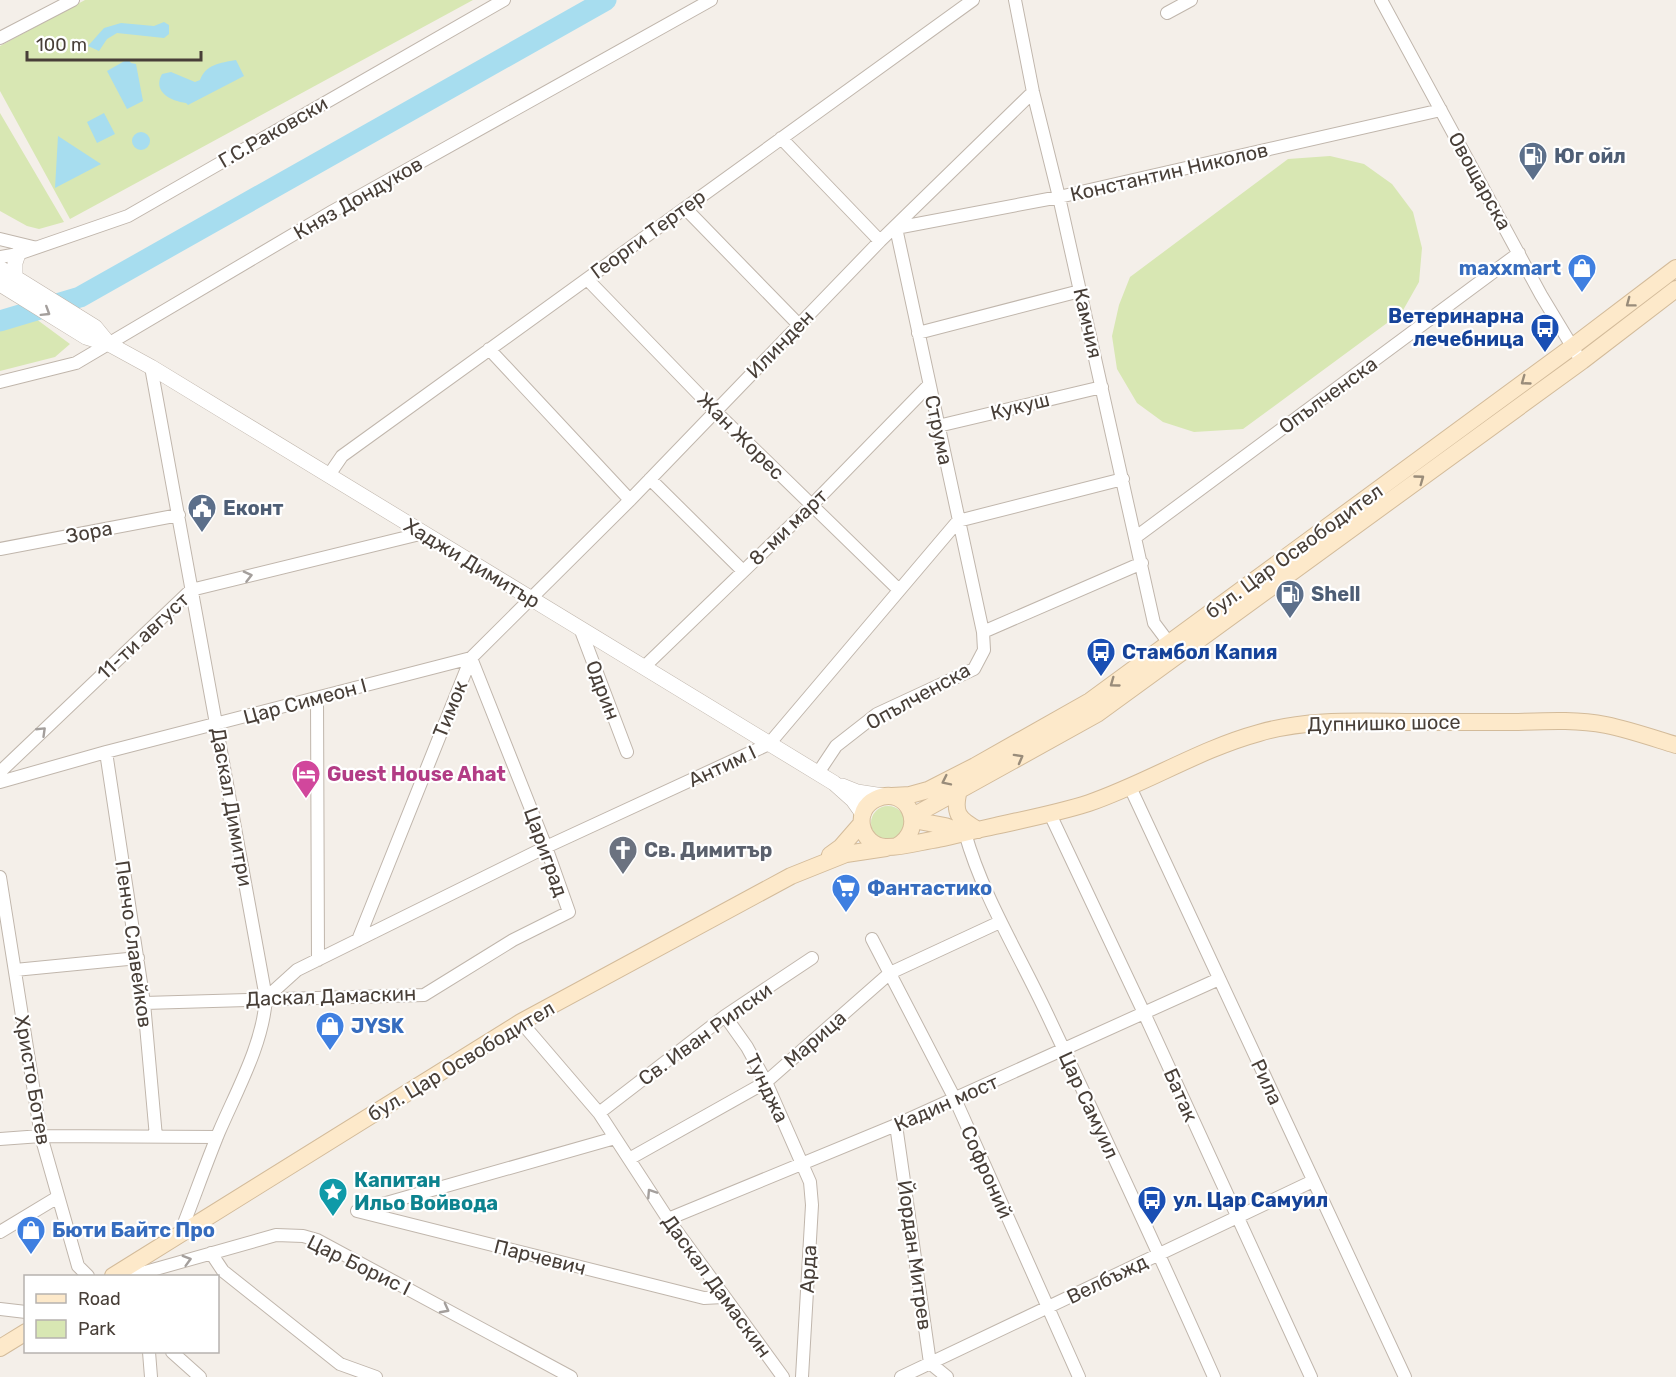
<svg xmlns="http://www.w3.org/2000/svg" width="1676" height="1377" viewBox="0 0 1676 1377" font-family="Rubik,sans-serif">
	<rect width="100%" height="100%" fill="#f4efe9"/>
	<!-- green -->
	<path fill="#d8e7b3" d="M85 0H473L70 219 0 91V46Z
		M0 113 64 222 39 229 27 226 0 211Z
		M1330 156 1364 164 1392 184 1413 212 1422 248 1419 282 1402 312 1243 429 1194 432 1163 422 1137 403 1117 369 1112 336 1119 305 1130 277 1288 159Z
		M28 313 70 344 55 357 0 371V321Z
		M871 823a17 17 0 1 1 34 0a17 17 0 1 1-34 0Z"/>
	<!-- water -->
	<path fill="#a7ddef" d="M164 22 169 25V34L164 38 117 33 107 39 99 51 88 46 104 28 121 23 154 26Z
		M128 59 131 63 136 64 143 101 127 109 107 71Z
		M236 60 244 76 188 105 186 103C171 101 152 92 162 74L171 72 195 82 200 80C206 64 220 63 236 60Z
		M104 113 115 134 97 143 87 122Z
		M132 141a9 9 0 1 1 18 0a9 9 0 1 1-18 0Z
		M58 136 101 164 55 188Z"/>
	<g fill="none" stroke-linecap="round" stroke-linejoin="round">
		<!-- river -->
		<path stroke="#a7ddef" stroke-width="21" d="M0 321 80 297 606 0"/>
		<!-- minor casing -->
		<g stroke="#c0b6ac" stroke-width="14">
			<path id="minor" d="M1015 0 1033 92 1059 197 1154 623 1169 643
				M1381 0 1541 295 1576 353
				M1167 13 1191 0
				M0 38 73 0
				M781 138 880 241
				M685 208 799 325
				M0 239 33 247
				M0 257 18 254 128 216 504 0
				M587 279 715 411 899 590
				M918 333 1080 291
				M489 349 630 500
				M151 367 266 998C263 1044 237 1090 219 1132 205 1166 193 1201 179 1236
				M0 382 76 363 333 211 711 0
				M938 426 1102 387
				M329 475 342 456 973 0
				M650 479 743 571
				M1136 537 1519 253
				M0 549 179 515
				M580 628 627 752
				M983 632 896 228 1059 197 1441 110
				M644 667 811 506 929 385
				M317 698 318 960
				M106 752 144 1003 156 1137
				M0 772 191 590 424 533
				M818 773 836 746 877 714 974 669 984 650 983 632 1142 563
				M0 782 106 752 471 658 546 847 569 912 513 940 424 995 144 1003
				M1130 787 1405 1377
				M1050 814 1144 1013 1311 1377
				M965 833C983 897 1019 954 1047 1014 1104 1135 1160 1255 1214 1377
				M0 877 41 1136 78 1266 88 1276
				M872 939 955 1099 1079 1377
				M358 940 471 658 630 500 880 241 1033 92
				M15 970 138 958
				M266 998 297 970 546 847 769 744 958 521 1123 479
				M725 1016 747 1047 766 1082 810 1182 812 1205 802 1377
				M521 1022 599 1113 668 1219 783 1377
				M599 1113 725 1016 812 958
				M896 1125 930 1363 947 1377
				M0 1139 41 1136 217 1137
				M629 1159 766 1082 890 973 1000 922
				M357 1211 704 1298 723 1297
				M358 1211 615 1138
				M668 1219 896 1125 1219 979
				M0 1232 58 1197
				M211 1253 223 1271 340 1364 376 1377
				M131 1276 276 1235 303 1236 317 1240 571 1377
				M0 1309 26 1312
				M149 1352 151 1377
				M172 1352 200 1377
				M901 1377 1313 1181"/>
		</g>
		<!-- tertiary casing -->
		<g stroke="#c0b6ac" stroke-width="16">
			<path id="tertiary" d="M0 268 95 327 109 344
				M15 278V263L18 254
				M0 284 86 337 109 344 151 367 834 783 853 800 863 814
				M842 786 857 792 883 796"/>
		</g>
		<!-- secondary casing -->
		<g stroke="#d3bb9a" stroke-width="18">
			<path id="secondary" d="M959 790C953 813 958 819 978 830
				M892 796 910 795 928 790 975 766 1090 701 1572 347 1676 268
				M913 816 1097 714 1582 361 1676 289
				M913 820 945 826 964 833
				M897 846C928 828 907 784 876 799 852 810 860 845 885 847 900 848 923 841 938 839 957 835 976 830 995 826 1026 819 1058 813 1089 803 1147 783 1200 749 1259 733 1310 718 1364 722 1417 722 1450 722 1482 722 1514 722 1545 721 1576 719 1606 725 1630 730 1653 738 1676 745
				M830 855 841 847 861 824
				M113 1276 521 1022 791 876 846 854 886 848
				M0 1348 26 1332"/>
		</g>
		<!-- minor -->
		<use href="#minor" stroke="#fff" stroke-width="12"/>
		<!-- tertiary -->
		<use href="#tertiary" stroke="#fff" stroke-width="15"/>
		<!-- secondary -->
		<use href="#secondary" stroke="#fde9ca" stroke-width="16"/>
	</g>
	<!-- one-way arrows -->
	<defs><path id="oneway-chevron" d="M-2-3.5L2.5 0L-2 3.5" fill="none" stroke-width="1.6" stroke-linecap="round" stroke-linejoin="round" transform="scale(1.5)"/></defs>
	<g stroke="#998c7a">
		<use href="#oneway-chevron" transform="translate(1630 303) rotate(143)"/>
		<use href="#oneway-chevron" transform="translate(1525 381) rotate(144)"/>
		<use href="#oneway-chevron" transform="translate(1420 479) rotate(-36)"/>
		<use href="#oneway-chevron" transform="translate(1114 683) rotate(144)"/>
		<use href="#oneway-chevron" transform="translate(1019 758) rotate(-29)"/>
		<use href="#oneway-chevron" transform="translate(946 781) rotate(154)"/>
	</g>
	<g stroke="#a49f9c">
		<use href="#oneway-chevron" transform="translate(46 312) rotate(32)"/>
		<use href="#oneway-chevron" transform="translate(248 576) rotate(-14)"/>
		<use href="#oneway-chevron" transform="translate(42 731) rotate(-44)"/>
		<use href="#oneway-chevron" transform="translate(651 1193) rotate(-123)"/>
		<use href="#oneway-chevron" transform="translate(187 1260) rotate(-16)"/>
		<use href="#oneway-chevron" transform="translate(445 1309) rotate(28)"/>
	</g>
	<!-- icons -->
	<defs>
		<g id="fuel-pin" transform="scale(1.5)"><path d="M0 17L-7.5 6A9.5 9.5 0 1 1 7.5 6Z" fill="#5c6f8a" stroke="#fff"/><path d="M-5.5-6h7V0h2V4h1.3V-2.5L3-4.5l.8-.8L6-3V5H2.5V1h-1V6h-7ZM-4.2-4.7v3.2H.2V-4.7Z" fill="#fff"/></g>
		<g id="shop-pin" transform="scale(1.5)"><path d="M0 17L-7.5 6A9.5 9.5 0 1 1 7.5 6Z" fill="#3f7fe0" stroke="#fff"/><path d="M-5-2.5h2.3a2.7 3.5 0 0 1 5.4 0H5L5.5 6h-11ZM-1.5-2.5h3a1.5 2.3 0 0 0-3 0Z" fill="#fff"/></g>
		<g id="bus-pin" transform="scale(1.5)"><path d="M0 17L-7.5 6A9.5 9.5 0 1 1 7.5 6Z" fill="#1a4fb4" stroke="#fff"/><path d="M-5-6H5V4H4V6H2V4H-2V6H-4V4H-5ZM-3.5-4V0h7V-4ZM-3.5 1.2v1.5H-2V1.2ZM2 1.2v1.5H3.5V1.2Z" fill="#fff"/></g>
		<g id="civic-pin" transform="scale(1.5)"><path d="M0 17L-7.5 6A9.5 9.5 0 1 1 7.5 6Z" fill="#5c6f8a" stroke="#fff"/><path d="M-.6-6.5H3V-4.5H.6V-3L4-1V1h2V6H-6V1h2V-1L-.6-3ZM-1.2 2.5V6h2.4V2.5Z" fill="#fff"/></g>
		<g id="hotel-pin" transform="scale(1.5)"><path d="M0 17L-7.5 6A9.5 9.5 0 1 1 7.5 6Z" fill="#d1479c" stroke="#fff"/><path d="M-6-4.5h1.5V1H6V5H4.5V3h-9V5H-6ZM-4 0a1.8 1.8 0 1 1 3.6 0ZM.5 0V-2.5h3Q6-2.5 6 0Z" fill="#fff"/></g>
		<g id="church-pin" transform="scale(1.5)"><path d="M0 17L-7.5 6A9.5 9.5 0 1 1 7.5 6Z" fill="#6b7280" stroke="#fff"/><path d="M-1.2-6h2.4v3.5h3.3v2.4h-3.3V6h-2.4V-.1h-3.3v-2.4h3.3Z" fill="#fff"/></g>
		<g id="supermarket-pin" transform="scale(1.5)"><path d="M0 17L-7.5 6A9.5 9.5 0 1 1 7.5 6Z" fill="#3f7fe0" stroke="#fff"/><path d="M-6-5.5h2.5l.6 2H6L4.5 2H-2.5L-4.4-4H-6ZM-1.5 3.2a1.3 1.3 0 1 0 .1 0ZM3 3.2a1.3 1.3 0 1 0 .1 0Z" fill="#fff"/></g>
		<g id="sight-pin" transform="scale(1.5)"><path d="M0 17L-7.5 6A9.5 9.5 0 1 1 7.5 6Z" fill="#0f9aa8" stroke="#fff"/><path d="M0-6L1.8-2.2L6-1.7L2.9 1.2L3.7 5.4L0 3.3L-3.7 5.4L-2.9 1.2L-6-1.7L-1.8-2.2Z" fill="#fff"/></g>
	</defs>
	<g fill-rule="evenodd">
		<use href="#fuel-pin" x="1533" y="156"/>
		<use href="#shop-pin" x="1582" y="268"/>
		<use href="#bus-pin" x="1545" y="328"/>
		<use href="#civic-pin" x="202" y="508"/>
		<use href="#fuel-pin" x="1290" y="594"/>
		<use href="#bus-pin" x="1101" y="652"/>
		<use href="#hotel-pin" x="306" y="774"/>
		<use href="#church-pin" x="623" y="850"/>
		<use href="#supermarket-pin" x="846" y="888"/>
		<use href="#shop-pin" x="330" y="1026"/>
		<use href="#sight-pin" x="333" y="1192"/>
		<use href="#bus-pin" x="1152" y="1200"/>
		<use href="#shop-pin" x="31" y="1230"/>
	</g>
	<g text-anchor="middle" stroke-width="4.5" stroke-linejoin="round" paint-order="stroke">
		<!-- street labels -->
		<g font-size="20" fill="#483f38" stroke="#fff">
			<text transform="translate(273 132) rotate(-30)" y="7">Г.С.Раковски</text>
			<text transform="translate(1169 172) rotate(-13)" y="7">Константин Николов</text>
			<text transform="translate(1480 181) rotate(61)" y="7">Овощарска</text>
			<text transform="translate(358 198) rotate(-30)" y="7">Княз Дондуков</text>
			<text transform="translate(648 234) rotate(-36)" y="7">Георги Тертер</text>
			<text transform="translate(1088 323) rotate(77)" y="7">Камчия</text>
			<text transform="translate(780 344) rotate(-46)" y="7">Илинден</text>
			<text transform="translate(1328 395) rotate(-36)" y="7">Опълченска</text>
			<text transform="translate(1020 406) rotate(-14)" y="7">Кукуш</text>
			<text transform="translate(939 430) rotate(78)" y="7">Струма</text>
			<text transform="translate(741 436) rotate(45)" y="7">Жан Жорес</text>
			<text transform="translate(788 527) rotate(-44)" y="7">8-ми март</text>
			<text transform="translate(89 532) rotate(-11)" y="7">Зора</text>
			<text transform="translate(1294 551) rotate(-36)" y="7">бул. Цар Освободител</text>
			<text transform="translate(472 563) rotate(31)" y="7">Хаджи Димитър</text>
			<text transform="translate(143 636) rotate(-43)" y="7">11-ти август</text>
			<text transform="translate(603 690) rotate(69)" y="7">Одрин</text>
			<text transform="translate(918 696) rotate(-29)" y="7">Опълченска</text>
			<text transform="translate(305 701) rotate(-15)" y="7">Цар Симеон I</text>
			<text transform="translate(450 709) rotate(-68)" y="7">Тимок</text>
			<text transform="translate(1384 723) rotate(-1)" y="7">Дупнишко шосе</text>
			<text transform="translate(722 766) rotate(-25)" y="7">Антим I</text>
			<text transform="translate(232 807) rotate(80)" y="7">Даскал Димитри</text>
			<text transform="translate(546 852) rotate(70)" y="7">Цариград</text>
			<text transform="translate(134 944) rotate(82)" y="7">Пенчо Славейков</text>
			<text transform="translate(331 996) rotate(-2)" y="7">Даскал Дамаскин</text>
			<text transform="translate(705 1034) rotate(-36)" y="7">Св. Иван Рилски</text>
			<text transform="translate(815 1039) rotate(-41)" y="7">Марица</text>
			<text transform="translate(461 1061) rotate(-31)" y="7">бул. Цар Освободител</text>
			<text transform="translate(33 1080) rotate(80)" y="7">Христо Ботев</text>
			<text transform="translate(1267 1082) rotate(65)" y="7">Рила</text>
			<text transform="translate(767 1088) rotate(64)" y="7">Тунджа</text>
			<text transform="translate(1181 1095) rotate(66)" y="7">Батак</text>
			<text transform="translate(946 1103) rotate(-24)" y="7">Кадин мост</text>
			<text transform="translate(1089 1105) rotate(65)" y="7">Цар Самуил</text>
			<text transform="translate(987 1172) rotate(66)" y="7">Софроний</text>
			<text transform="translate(915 1255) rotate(82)" y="7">Йордан Митрев</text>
			<text transform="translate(540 1257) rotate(14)" y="7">Парчевич</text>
			<text transform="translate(359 1265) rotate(26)" y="7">Цар Борис I</text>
			<text transform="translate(808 1269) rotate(-87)" y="7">Арда</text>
			<text transform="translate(1107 1279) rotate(-26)" y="7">Велбъжд</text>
			<text transform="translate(717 1286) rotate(54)" y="7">Даскал Дамаскин</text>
		</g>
		<!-- service labels -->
		<g font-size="20" font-weight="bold" fill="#4e5e75" stroke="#fff" text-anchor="start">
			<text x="1554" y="163">Юг ойл</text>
			<text x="223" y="515">Еконт</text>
			<text x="1311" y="601">Shell</text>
		</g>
		<!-- shop labels -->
		<g font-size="20" font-weight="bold" fill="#366cbe" stroke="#fff" text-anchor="start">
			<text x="1561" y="275" text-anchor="end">maxxmart</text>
			<text x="867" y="895">Фантастико</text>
			<text x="351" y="1033">JYSK</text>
			<text x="52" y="1237">Бюти Байтс Про</text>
		</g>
		<!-- transit labels -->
		<g font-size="20" font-weight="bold" fill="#164399" stroke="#fff" text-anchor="start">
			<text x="1524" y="323" text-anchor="end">Ветеринарна<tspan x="1524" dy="23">лечебница</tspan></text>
			<text x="1122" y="659">Стамбол Капия</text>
			<text x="1173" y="1207">ул. Цар Самуил</text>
		</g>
		<!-- hotel labels -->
		<g font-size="20" font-weight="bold" fill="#b23c85" stroke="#fff" text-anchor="start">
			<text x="327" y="781">Guest House Ahat</text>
		</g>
		<!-- worship labels -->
		<g font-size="20" font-weight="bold" fill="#5b616d" stroke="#fff" text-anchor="start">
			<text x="644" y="857">Св. Димитър</text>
		</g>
		<!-- culture labels -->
		<g font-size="20" font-weight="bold" fill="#0d838f" stroke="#fff" text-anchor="start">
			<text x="354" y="1187">Капитан<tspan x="354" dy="23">Ильо Войвода</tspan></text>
		</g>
	</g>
	<!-- legend -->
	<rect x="24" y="1275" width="195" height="78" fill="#ffffff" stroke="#b6b2af" stroke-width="1.5"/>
	<rect x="36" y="1294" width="30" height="9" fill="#fde9ca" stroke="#b6b2af" stroke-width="1.5"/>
	<text x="78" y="1305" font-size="18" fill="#483f38">Road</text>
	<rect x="36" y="1320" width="30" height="18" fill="#d8e7b3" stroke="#b6b2af" stroke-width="1.5"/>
	<text x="78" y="1335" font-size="18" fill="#483f38">Park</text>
	<!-- scale -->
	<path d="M27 51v9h174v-9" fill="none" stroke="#483f38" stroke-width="3"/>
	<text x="36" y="51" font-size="18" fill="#483f38" stroke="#ffffff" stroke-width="4.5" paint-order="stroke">100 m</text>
</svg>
